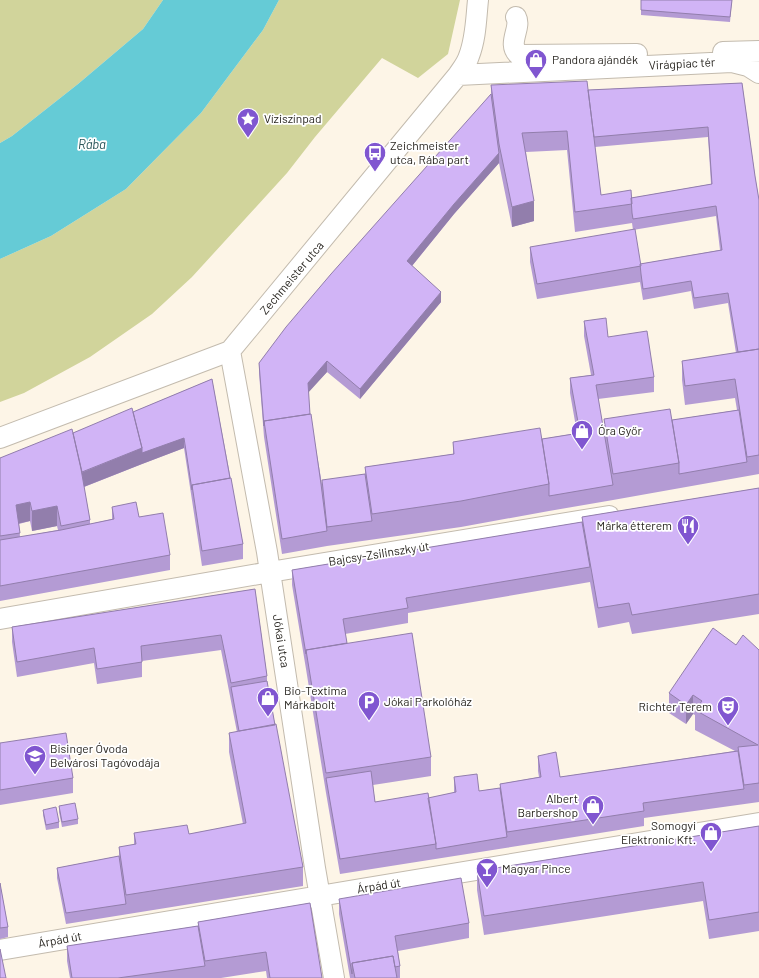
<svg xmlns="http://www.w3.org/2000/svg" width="759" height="978" viewBox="0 0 759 978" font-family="Barlow,sans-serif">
	<rect width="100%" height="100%" fill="#fdf5e7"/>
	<!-- green -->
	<path fill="#d1d49b" d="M0 0H163L143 29 78 84 12 136 0 143Z
		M279 0H460L448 54 418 78 382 58 315 137 287 173 192 277 152 314 90 357 24 393 0 402V259L51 236 126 189 201 113 263 30Z"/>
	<!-- water -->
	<path fill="#65cbd6" d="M163 0H279L263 30 201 113 126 189 51 236 0 259V143L12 136 78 84 143 29Z"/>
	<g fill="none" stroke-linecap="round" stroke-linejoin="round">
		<!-- street casing -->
		<g stroke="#c3bbae" stroke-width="22">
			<path id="street" d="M516 17C522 28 506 44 519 55L637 54
				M723 52 759 51
				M458 75 732 62 748 66 759 73
				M230 351 267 552 315 868 334 978
				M0 438 230 351 458 75C462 69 467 63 469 56 476 38 476 19 478 0
				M0 619 270 572 609 516
				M0 950 361 889 759 823"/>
		</g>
		<!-- street -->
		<use href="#street" stroke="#fff" stroke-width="20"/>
	</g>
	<!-- wall -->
	<path fill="#b49bd4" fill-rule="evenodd" d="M641 0H732L730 22 641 15Z
		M742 83 755 176 759 200V474L613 500 549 511 461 527 327 546 282 554 264 437 259 373V363L491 94V85L588 90ZM708 137 711 184 631 198 601 195 595 147ZM567 150 575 232 632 223 633 230 716 216 720 250 640 264 530 247V262L537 299 640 282 643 300 691 291 694 309 728 303 736 353 682 361V380L685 405 735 398 737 410 672 420 604 419V432L598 399 654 392V377L608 337 584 321V336L591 375 570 378V393L577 433 542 439 453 442V454L365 467V474L322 484 310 414 308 392 327 372 360 399 441 302 412 266 454 214 499 163 512 227 534 221 526 152Z
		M212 379 243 544V559L202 566 184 448 142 464 84 487 90 520V524L112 519V507L139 517 170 555V570L0 601V458L133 412ZM30 521 32 531 57 526 58 530 20 537 19 524Z
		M759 488V614L632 634 629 622 598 628 590 582 408 613V623L345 634 347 643 431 757V776L373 785 375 802 428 798 454 793V777L479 791 500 788V784L539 777 538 771V756L560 777 735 751 695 730V715L693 714 686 724 669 713V693L736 645 759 650V802L644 818V826L340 874 326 793 306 669 292 585V570L582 522V517Z
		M255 589 267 676V681L275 725 303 867V886L66 924 57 878V868L119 856V847L134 845V833L189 834 243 824 229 752V733L237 732 221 650 142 661V677L97 684 94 663 17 677 12 642V627Z
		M0 743 73 778V793L0 805Z
		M59 806 78 819V824L62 827 59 812Z
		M43 810 59 822V828L46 830 43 815Z
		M759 826V931L709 939 703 901 484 935 477 890V871Z
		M0 883 8 927V937L0 939Z
		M339 899 469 923V938L398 951 400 966V978H350L339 914Z
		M310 903 322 978H267L266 971 221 978H70L67 961V946L198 926V922Z"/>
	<!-- shaded-wall -->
	<path fill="#927eac" d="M499 153V163L454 214 407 272V261L454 204Z
		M534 201V221L512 227V207Z
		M441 292V302L360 399V389Z
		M327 361V372L308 393V383Z
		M184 438V448L142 464 81 488V473L142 448Z
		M30 502V521L16 524V505Z
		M57 506V526L32 531V511Z
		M693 695V714L686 724V705Z"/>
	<!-- building -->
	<path fill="#d1b4f6" stroke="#927eac" d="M641 0H732L730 17 641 10Z
		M587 81 601 195 631 190 632 204 575 212 567 131 522 133 534 201 512 207 499 144 491 85Z
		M742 83 755 176 759 200V349L738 352 728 293 694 298 691 281 643 289 641 274 640 264 722 250 716 206 633 219 632 213 631 198 712 184 708 127 594 137 588 90Z
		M491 94 499 153 454 204 407 261 441 292 360 389 327 361 308 383 310 414 264 421V426L259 363 286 327 331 274Z
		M635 229 641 266 537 284 530 247Z
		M606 318 608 337 647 331 654 377 596 385 613 485 549 496V484L542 439 580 433 570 378 594 375 584 321Z
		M759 349V455L747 457 735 379 685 386 682 361Z
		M212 379 230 478 192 485V490L184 438 142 453V448L133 412Z
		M132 408 142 448 82 472 73 433Z
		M670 409 679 463 613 474 604 419Z
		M739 410 747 462 679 474V463L672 420Z
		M311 414 321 484 327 531 282 539 264 421Z
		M540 428 549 484 461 501 372 514 365 467 454 454 453 442Z
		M72 429 81 469 90 520 61 526 57 506 32 511 30 502 16 505 20 533 0 536V458Z
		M365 474 372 521 327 527 322 480Z
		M231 478 243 544 202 551 192 485Z
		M759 488V594L632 615 629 603 598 608 582 517Z
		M136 502 139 517 163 513 170 555 0 586V540L61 530 114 519 112 507Z
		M582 522 590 567 406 598 408 608 343 619 347 643 306 650V654L292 570Z
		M255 589 267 676 231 683 221 635 141 646 142 662 97 669 94 648 17 662 12 627Z
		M713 628 736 645 743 635 759 650V783L744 785 738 747 758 745 695 710 702 701 693 695 686 705 669 693Z
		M412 633 431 757 326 773 306 650Z
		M267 681 275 725 239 731 231 687Z
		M276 724 303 867 126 895 119 847 136 844 134 833 187 825 189 834 246 823 229 733Z
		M66 733 73 778 0 790V743Z
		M738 751 744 789 643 803 644 811 507 832 500 784 541 777 538 756 556 752 560 777Z
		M371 771 375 802 428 793 436 844 340 859 326 778Z
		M477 774 479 791 500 788 507 837 436 849V844L428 798 456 792 454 777Z
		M75 803 78 819 62 822 59 806Z
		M56 807 59 822 46 825 43 810Z
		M759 826V912L709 920 703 882 484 916 477 871Z
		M119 856 126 904 66 913 57 868Z
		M461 878 469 923 395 936 400 966 395 967 393 956 352 963V974L339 899Z
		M0 883 8 927 0 928Z
		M310 903 322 978H270L266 952 205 961 198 922Z
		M198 926 205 966 118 978H72L67 946Z
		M0 949 6 978H0Z
		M393 956 397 978H355L352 963Z"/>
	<!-- icons -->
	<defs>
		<g id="shop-pin" transform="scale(1.15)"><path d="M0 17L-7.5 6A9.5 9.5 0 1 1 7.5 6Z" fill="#8056d0" stroke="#fff"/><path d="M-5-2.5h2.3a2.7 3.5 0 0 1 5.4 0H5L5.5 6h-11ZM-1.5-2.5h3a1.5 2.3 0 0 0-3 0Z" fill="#fff"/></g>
		<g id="sight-pin" transform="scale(1.15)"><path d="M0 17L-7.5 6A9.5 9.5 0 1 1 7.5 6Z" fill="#8056d0" stroke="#fff"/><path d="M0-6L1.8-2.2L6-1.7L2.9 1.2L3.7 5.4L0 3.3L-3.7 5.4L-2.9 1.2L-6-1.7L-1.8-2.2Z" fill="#fff"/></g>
		<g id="bus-pin" transform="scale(1.15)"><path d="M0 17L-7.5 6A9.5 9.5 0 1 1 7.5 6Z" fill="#8056d0" stroke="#fff"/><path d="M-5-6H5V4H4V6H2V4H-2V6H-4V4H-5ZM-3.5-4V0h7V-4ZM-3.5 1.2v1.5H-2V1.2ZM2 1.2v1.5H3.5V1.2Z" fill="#fff"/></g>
		<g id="restaurant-pin" transform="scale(1.15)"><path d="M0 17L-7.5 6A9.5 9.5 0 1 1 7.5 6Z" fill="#8056d0" stroke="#fff"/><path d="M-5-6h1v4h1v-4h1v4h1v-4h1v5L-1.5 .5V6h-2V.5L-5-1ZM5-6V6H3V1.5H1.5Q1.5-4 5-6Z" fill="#fff"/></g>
		<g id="parking-pin" transform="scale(1.15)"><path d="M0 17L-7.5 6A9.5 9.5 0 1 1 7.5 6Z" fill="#8056d0" stroke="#fff"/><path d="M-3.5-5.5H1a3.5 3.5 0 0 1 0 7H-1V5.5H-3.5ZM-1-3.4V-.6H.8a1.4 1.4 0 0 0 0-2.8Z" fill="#fff"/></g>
		<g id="theatre-pin" transform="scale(1.15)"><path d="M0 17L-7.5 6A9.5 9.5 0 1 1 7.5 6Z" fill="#8056d0" stroke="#fff"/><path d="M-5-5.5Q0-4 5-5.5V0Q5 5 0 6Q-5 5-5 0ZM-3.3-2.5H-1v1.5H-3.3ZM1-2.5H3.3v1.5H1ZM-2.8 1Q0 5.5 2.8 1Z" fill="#fff"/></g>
		<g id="school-pin" transform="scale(1.15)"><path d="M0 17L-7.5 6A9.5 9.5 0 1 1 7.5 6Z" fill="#8056d0" stroke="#fff"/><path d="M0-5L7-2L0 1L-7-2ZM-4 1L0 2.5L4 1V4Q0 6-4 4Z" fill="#fff"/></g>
		<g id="bar-pin" transform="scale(1.15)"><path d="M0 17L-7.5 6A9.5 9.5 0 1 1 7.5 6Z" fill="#8056d0" stroke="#fff"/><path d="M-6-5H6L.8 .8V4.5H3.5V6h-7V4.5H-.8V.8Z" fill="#fff"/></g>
	</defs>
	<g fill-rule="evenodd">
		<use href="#shop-pin" x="536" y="60"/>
		<use href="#sight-pin" x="248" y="119"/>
		<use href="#bus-pin" x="375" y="153"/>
		<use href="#shop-pin" x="582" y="431"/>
		<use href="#restaurant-pin" x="688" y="526"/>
		<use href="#shop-pin" x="268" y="698"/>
		<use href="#parking-pin" x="369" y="702"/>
		<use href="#theatre-pin" x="728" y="707"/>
		<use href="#school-pin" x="35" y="756"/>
		<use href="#shop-pin" x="593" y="806"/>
		<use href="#shop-pin" x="711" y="833"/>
		<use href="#bar-pin" x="487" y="869"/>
	</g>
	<g text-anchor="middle" stroke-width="3.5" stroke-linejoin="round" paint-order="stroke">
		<!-- poi labels -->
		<g font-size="12" fill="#292621" stroke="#fff" text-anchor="start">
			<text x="552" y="64">Pandora ajándék</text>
			<text x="264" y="123">Víziszínpad</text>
			<text x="390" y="150">Zeichmeister<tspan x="390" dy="14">utca, Rába part</tspan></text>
			<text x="598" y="435">Óra Győr</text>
			<text x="672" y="530" text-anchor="end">Márka étterem</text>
			<text x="284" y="695">Bio-Textima<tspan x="284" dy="14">Márkabolt</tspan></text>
			<text x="384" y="706">Jókai Parkolóház</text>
			<text x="712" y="711" text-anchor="end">Richter Terem</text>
			<text x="50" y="753">Bisinger Óvoda<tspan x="50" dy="14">Belvárosi Tagóvodája</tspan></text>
			<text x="578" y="803" text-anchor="end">Albert<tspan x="578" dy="14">Barbershop</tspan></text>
			<text x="696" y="830" text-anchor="end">Somogyi<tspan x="696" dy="14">Elektronic Kft.</tspan></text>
			<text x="502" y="873">Magyar Pince</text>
		</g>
		<!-- street labels -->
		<g font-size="12" fill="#292621" stroke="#fff">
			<text transform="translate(682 64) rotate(-3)" y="4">Virágpiac tér</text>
			<text transform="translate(292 278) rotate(-50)" y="4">Zechmeister utca</text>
			<text transform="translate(379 554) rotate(-9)" y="4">Bajcsy-Zsilinszky út</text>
			<text transform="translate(281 641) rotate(81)" y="4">Jókai utca</text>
			<text transform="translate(379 886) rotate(-9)" y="4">Árpád út</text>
			<text transform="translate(60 940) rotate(-10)" y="4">Árpád út</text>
		</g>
		<!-- water labels -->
		<g font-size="13" font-style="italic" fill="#28555a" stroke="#fff">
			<text x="92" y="149">Rába</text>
		</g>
	</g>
</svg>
